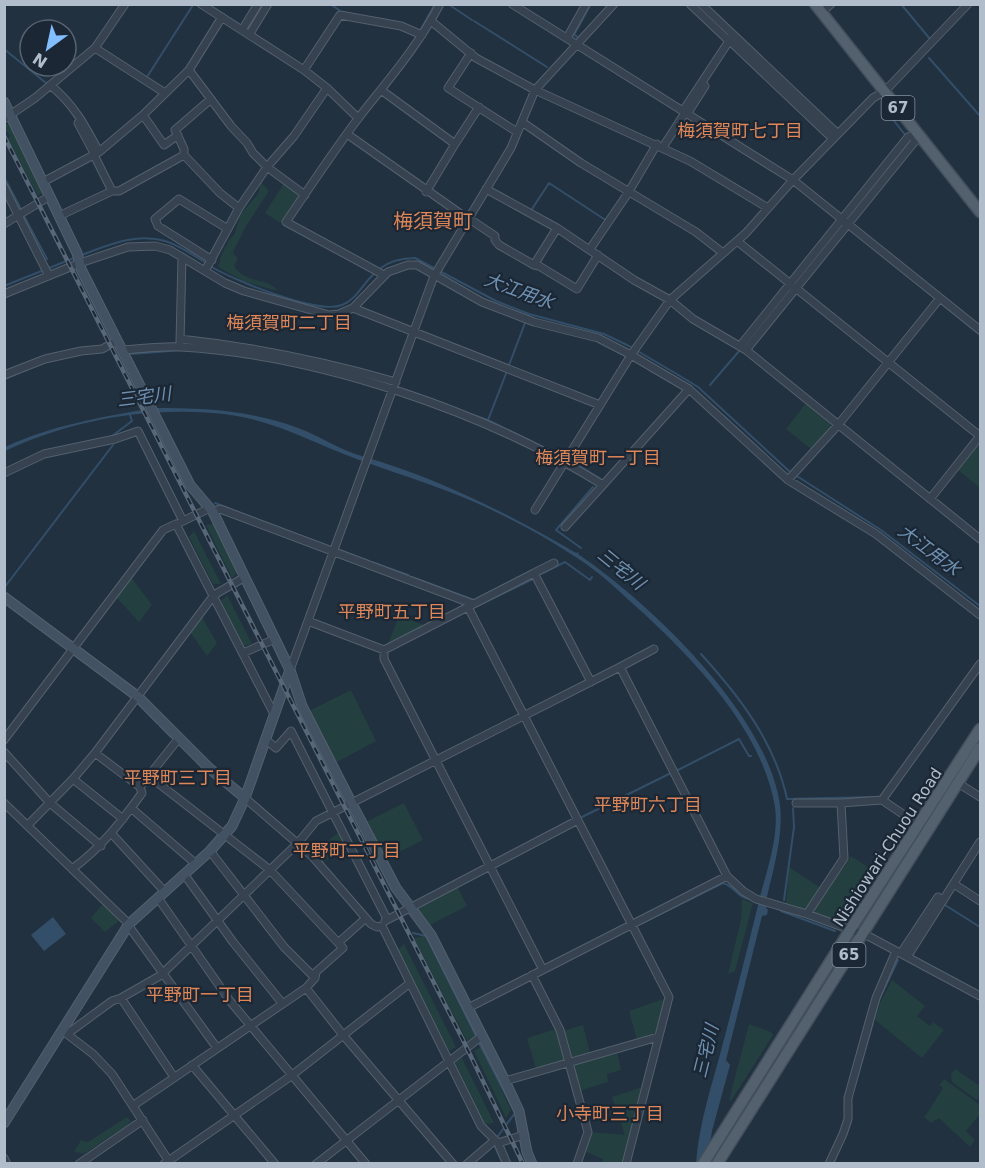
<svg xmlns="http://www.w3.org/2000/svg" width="985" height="1168" viewBox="0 0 985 1168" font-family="'DejaVu Sans','Noto Sans JP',sans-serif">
	<rect width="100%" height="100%" fill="#21313f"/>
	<!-- green -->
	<path fill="#233f40" d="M10 122 43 193 38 196 8 139 10 137 8 132H5V125Z
		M261 182 269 191 246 226 234 250 233 253 238 258 234 266C247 285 268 277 278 291L245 282 218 267 221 256 229 240 234 235 241 214 258 194Z
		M284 183 299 195 281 223 265 213Z
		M806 403 829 423 831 427 811 449 786 429Z
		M979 444H980V488L958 470Z
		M213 524 237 573 232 578 206 525Z
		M194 531 221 584H213L189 537Z
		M131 577 152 605 139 622 116 597Z
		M227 595 252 644 243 646 221 601Z
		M399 616 424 625 388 644Z
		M202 617 217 643 207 656 190 632Z
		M351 690 376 741 335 763 309 711Z
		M404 803 423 840 385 859 366 822Z
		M339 832 346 847 322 863 315 854 321 846Z
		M851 856 877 873 848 918 836 921 815 914 814 908 837 872 840 873Z
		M789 867 821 888 808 908 803 910 786 904Z
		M457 886 467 906 430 925 418 910 420 905Z
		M742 899 753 903 735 971 728 974 741 919Z
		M102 905H105L120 920 105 932 91 918Z
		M425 936 475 1036 467 1041 414 938Z
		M404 944 456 1047 449 1051 398 950Z
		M892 980 925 1006 917 1016 930 1026 933 1022 944 1030 922 1058 875 1020 880 1003Z
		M666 998 656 1032 651 1036 637 1040 629 1011Z
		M749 1024 771 1032 773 1035 731 1101 729 1100Z
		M583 1025 590 1053 573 1058 569 1056 563 1031Z
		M556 1029 565 1058 562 1062 536 1069 527 1038Z
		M481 1047 511 1110 506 1118 474 1051Z
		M617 1052 621 1070 607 1074 608 1082 579 1091 572 1066 574 1064Z
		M462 1058 494 1123 485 1124 455 1062Z
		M955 1069 980 1086V1096L977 1100 952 1082 951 1075Z
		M944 1079 980 1105V1114L966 1131 975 1140 970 1147 939 1118 931 1123 924 1117C932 1107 936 1098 943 1088L939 1085Z
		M642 1087 623 1163H603V1159L584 1151 590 1132 625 1135 612 1097Z
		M127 1117 131 1121 128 1125 84 1154 74 1152 81 1140 88 1142Z"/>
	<!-- water -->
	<path fill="#334e68" d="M154 408C204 408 250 410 298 428 320 436 341 451 365 457 440 479 509 514 576 553L579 552 578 554C650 603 768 715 780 805 784 839 771 876 765 906L768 910 767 915 762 916 726 1060 730 1065 712 1131 707 1163H696C699 1122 713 1082 723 1043 736 994 748 946 760 897 767 869 779 837 775 807 762 730 696 662 641 611 623 595 606 578 586 564 560 546 531 529 502 515 457 492 409 478 362 461 309 442 271 417 213 413 143 407 68 421 5 451V447C52 425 102 417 154 408Z
		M53 917 66 934 44 951 31 935Z"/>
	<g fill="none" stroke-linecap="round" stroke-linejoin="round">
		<!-- stream -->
		<path stroke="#334e68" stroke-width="2" d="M208 4 239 24
			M330 4 339 10
			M448 4 472 20
			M901 4 930 39
			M474 21 547 67
			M247 29 263 4
			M421 29 435 4
			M578 37 574 35 591 4
			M4 49 46 83
			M929 58 980 116
			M147 77 193 5
			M884 108 906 136
			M4 177 21 209
			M532 209 549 183 607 221
			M24 216 47 259
			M79 256C106 246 136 232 165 241 179 245 193 255 206 263
			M210 266C233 280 318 315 342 305 356 300 363 283 375 273
			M379 269C390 261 401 258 415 258L496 301 529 314 604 334 629 346 680 376 698 387 789 471 881 530 980 606
			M4 286 74 258
			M920 286 934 297
			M943 305 980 335
			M745 345 758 330
			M132 354 182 350
			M509 365 525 323
			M361 377 385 383
			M5 379 28 369
			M710 385 740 350
			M406 390 448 405
			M456 409 488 420 561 456
			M488 420 507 371
			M112 436 132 421 130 415
			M573 462 601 479
			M215 503 328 546
			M581 548 556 530 593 487
			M340 550 369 561
			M372 562 408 575
			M541 574 565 562 590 580 592 577
			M412 577 474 600
			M4 588 113 445
			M477 606 533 579
			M701 654C739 696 775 742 787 799L874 797
			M139 704 157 723
			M160 726 171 737
			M678 770 739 739 749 756H751
			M582 817 671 773
			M784 900 794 827 793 808
			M945 905 980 927
			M781 911 835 931
			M640 924 723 883C736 887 735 897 753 900
			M413 933 426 936 476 1036
			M874 1019 879 1000 898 960
			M479 1043 515 1113 498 1136
			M856 1081 873 1023
			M845 1137 851 1122
			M495 1147 503 1164
			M560 1164H562"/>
		<!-- street casing -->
		<g stroke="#54606d" stroke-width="9">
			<path id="street" d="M201 4 304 70 327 88 358 118
				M512 4 793 180 980 330
				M690 4 729 41
				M701 4 838 134
				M821 13 831 4
				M431 21 476 58 535 90 690 161 768 208
				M242 30 258 4
				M249 35 268 4
				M567 38 586 4
				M733 44 833 139
				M95 48 165 93
				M471 53 448 88 517 132
				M189 70 231 126 247 143 253 153 267 167 305 195
				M304 70 340 15 401 26 422 35
				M50 85C73 103 86 127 99 152
				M381 90 455 144 426 192
				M211 99 175 130 184 149V155L220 193 239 208
				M683 111 733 35
				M687 114 705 86
				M143 115 164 145 178 135
				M4 119 35 98 95 48 125 4
				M522 122 581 163 696 232 723 253
				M78 123 95 155
				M347 134 468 219
				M455 144 479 107
				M663 147 685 113
				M94 155 112 191
				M43 182 99 152 143 115 189 70 222 17
				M4 187 49 276
				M486 189 557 228 634 280 670 300 693 319 746 350 980 539
				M59 216 112 191H119L184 155
				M468 218 495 236V240L499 245 534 265 557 228
				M4 224 50 196
				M737 241 980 436
				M590 249 628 193 657 144
				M212 260 158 226 155 219 179 199 228 229
				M534 265 539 266 577 289 598 255
				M205 271 239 208 267 167 294 136 327 88
				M384 275 286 222C310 187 334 150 360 116 389 79 418 46 440 4
				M4 294 80 263 128 247 155 246 170 250 225 283 244 291 329 315 339 314 353 308 388 272 408 265H417L482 302 534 322 598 338 631 355 689 389 788 480 876 534 980 615
				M353 308 600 405
				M180 339C255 347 323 361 396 382
				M180 342 182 257
				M740 346 908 137 920 135
				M122 350C141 349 161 346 181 347 319 355 486 412 603 485L689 389
				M746 350 920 135
				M4 375 45 359 81 351 102 349 117 341
				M4 473 44 454 115 439 138 431 183 521
				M788 480 838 425 940 298
				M930 499 980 436
				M535 510 631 355 670 300 746 233 793 180 873 98 885 91 968 4
				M213 512 220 509 473 604
				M181 522 210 508
				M565 527 603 485
				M534 573 554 563
				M468 607 669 997 626 1164
				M308 621 384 650 534 573 591 682
				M384 650V659L543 970
				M243 653 275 639
				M620 667 654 649
				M290 670 434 276 511 148 535 90 614 4
				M265 739 276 748 291 731 387 919
				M4 740 163 530 176 524 274 714
				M4 752 50 803
				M95 753 140 787 179 738
				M73 779 123 819
				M958 783 980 797
				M245 798 312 856 371 924 377 927 382 926
				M882 800 980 664
				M4 803 129 924
				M50 803 101 846
				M796 803H841L882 800 919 825
				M131 808 196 864
				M28 825 73 779 95 753 214 595 245 577
				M112 834 165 892
				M210 851 284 947 315 978
				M72 869C101 848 121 822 142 793L140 787
				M184 874 233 942 282 1003
				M954 884 980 901
				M158 898 230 1001 366 1164
				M807 914 844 858 841 803
				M385 921 578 820
				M128 925 217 1048
				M382 926 481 1126 498 1143 507 1164
				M339 942 366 918
				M901 953 938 897 943 901
				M907 957 980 842
				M163 973 298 843 316 821 620 667 727 876 743 891 756 899 807 914 870 937 980 996
				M532 975 560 1030 588 1132 577 1164
				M306 988 343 1035 453 1164
				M121 998 174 1077
				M468 1008 727 876
				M63 1031 93 1054 112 1074 170 1163
				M67 1034 112 1001 121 998 163 974
				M192 1065 275 1164
				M505 1081 658 1037
				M134 1105 306 988 315 978 316 972 343 948 270 870 149 776
				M498 1143 524 1135
				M4 1158 7 1164
				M79 1164 143 1120
				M164 1164 291 1076 410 983
				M316 1164 482 1036
				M467 1164 495 1140
				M829 1164 843 1134 848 1119V1098L870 1019 876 998 896 951"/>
		</g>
		<!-- secondary casing -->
		<g stroke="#54606d" stroke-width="11">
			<path id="secondary" d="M4 102 77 253 81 269 190 485 213 512 290 670 302 706 352 804 396 888 431 935 505 1081 519 1111 527 1152 532 1164
				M4 597 137 696 209 768 245 798
				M4 1123 129 924 210 851 232 826 245 798 290 670"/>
		</g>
		<!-- primary casing -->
		<g stroke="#424e5b" stroke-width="13">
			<path id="primary" d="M815 4 980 212
				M703 1164 850 930 980 729
				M717 1164 980 748"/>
		</g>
		<!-- street -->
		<use href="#street" stroke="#36424f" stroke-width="7"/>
		<!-- secondary -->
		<use href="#secondary" stroke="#435263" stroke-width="9"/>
		<!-- primary -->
		<use href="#primary" stroke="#53616f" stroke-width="10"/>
		<!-- rail casing -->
		<g stroke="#576777" stroke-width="4.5">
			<path id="rail" d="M4 136 464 1042 523 1164"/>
		</g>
		<!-- rail -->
		<use href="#rail" stroke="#1b2734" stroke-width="2" stroke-dasharray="7" stroke-linecap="butt"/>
	</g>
	<g text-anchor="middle" stroke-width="4.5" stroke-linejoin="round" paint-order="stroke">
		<!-- shield labels -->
		<g fill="#1b2734" stroke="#84909d" stroke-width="1.5">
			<rect x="881.5" y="96" width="33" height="24" rx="4.5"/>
			<rect x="832.5" y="943" width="33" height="24" rx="4.5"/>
		</g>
		<g font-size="15" font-weight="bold" fill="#b1bdca">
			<text x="898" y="113">67</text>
			<text x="849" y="960">65</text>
		</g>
		<!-- street labels -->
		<g font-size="16" fill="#b1bdca" stroke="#1b2734">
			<text transform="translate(887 847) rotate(-57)" y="6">Nishiowari-Chuou Road</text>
		</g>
		<!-- neighbourhood labels -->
		<g font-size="18" fill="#df8758" stroke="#1b2734">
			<text x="740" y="137">梅須賀町七丁目</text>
			<text x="289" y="329">梅須賀町二丁目</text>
			<text x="598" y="464">梅須賀町一丁目</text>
			<text x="392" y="618">平野町五丁目</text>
			<text x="178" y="784">平野町三丁目</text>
			<text x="648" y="811">平野町六丁目</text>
			<text x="347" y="857">平野町二丁目</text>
			<text x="200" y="1001">平野町一丁目</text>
			<text x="610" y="1120">小寺町三丁目</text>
		</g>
		<!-- water labels -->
		<g font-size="18" font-style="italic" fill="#6f91b1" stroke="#1b2734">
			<text transform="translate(519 291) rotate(20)" y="6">大江用水</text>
			<text transform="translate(144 397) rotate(-7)" y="6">三宅川</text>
			<text transform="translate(929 550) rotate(37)" y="6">大江用水</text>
			<text transform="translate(621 569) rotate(39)" y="6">三宅川</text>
			<text transform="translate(706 1051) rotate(-76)" y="6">三宅川</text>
		</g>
		<!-- quarter labels -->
		<g font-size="20" fill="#df8758" stroke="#1b2734">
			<text x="433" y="228">梅須賀町</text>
		</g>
	</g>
	<!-- border -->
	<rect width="985" height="1168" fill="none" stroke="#b1bdca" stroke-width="12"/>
	<!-- north arrow -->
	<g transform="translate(48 48) rotate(213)"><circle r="28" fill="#1b2734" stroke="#576370" stroke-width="1.5"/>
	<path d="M0-4.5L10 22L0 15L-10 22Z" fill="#82bdff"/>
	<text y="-9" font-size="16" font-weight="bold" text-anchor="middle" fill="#b1bdca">N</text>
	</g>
</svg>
